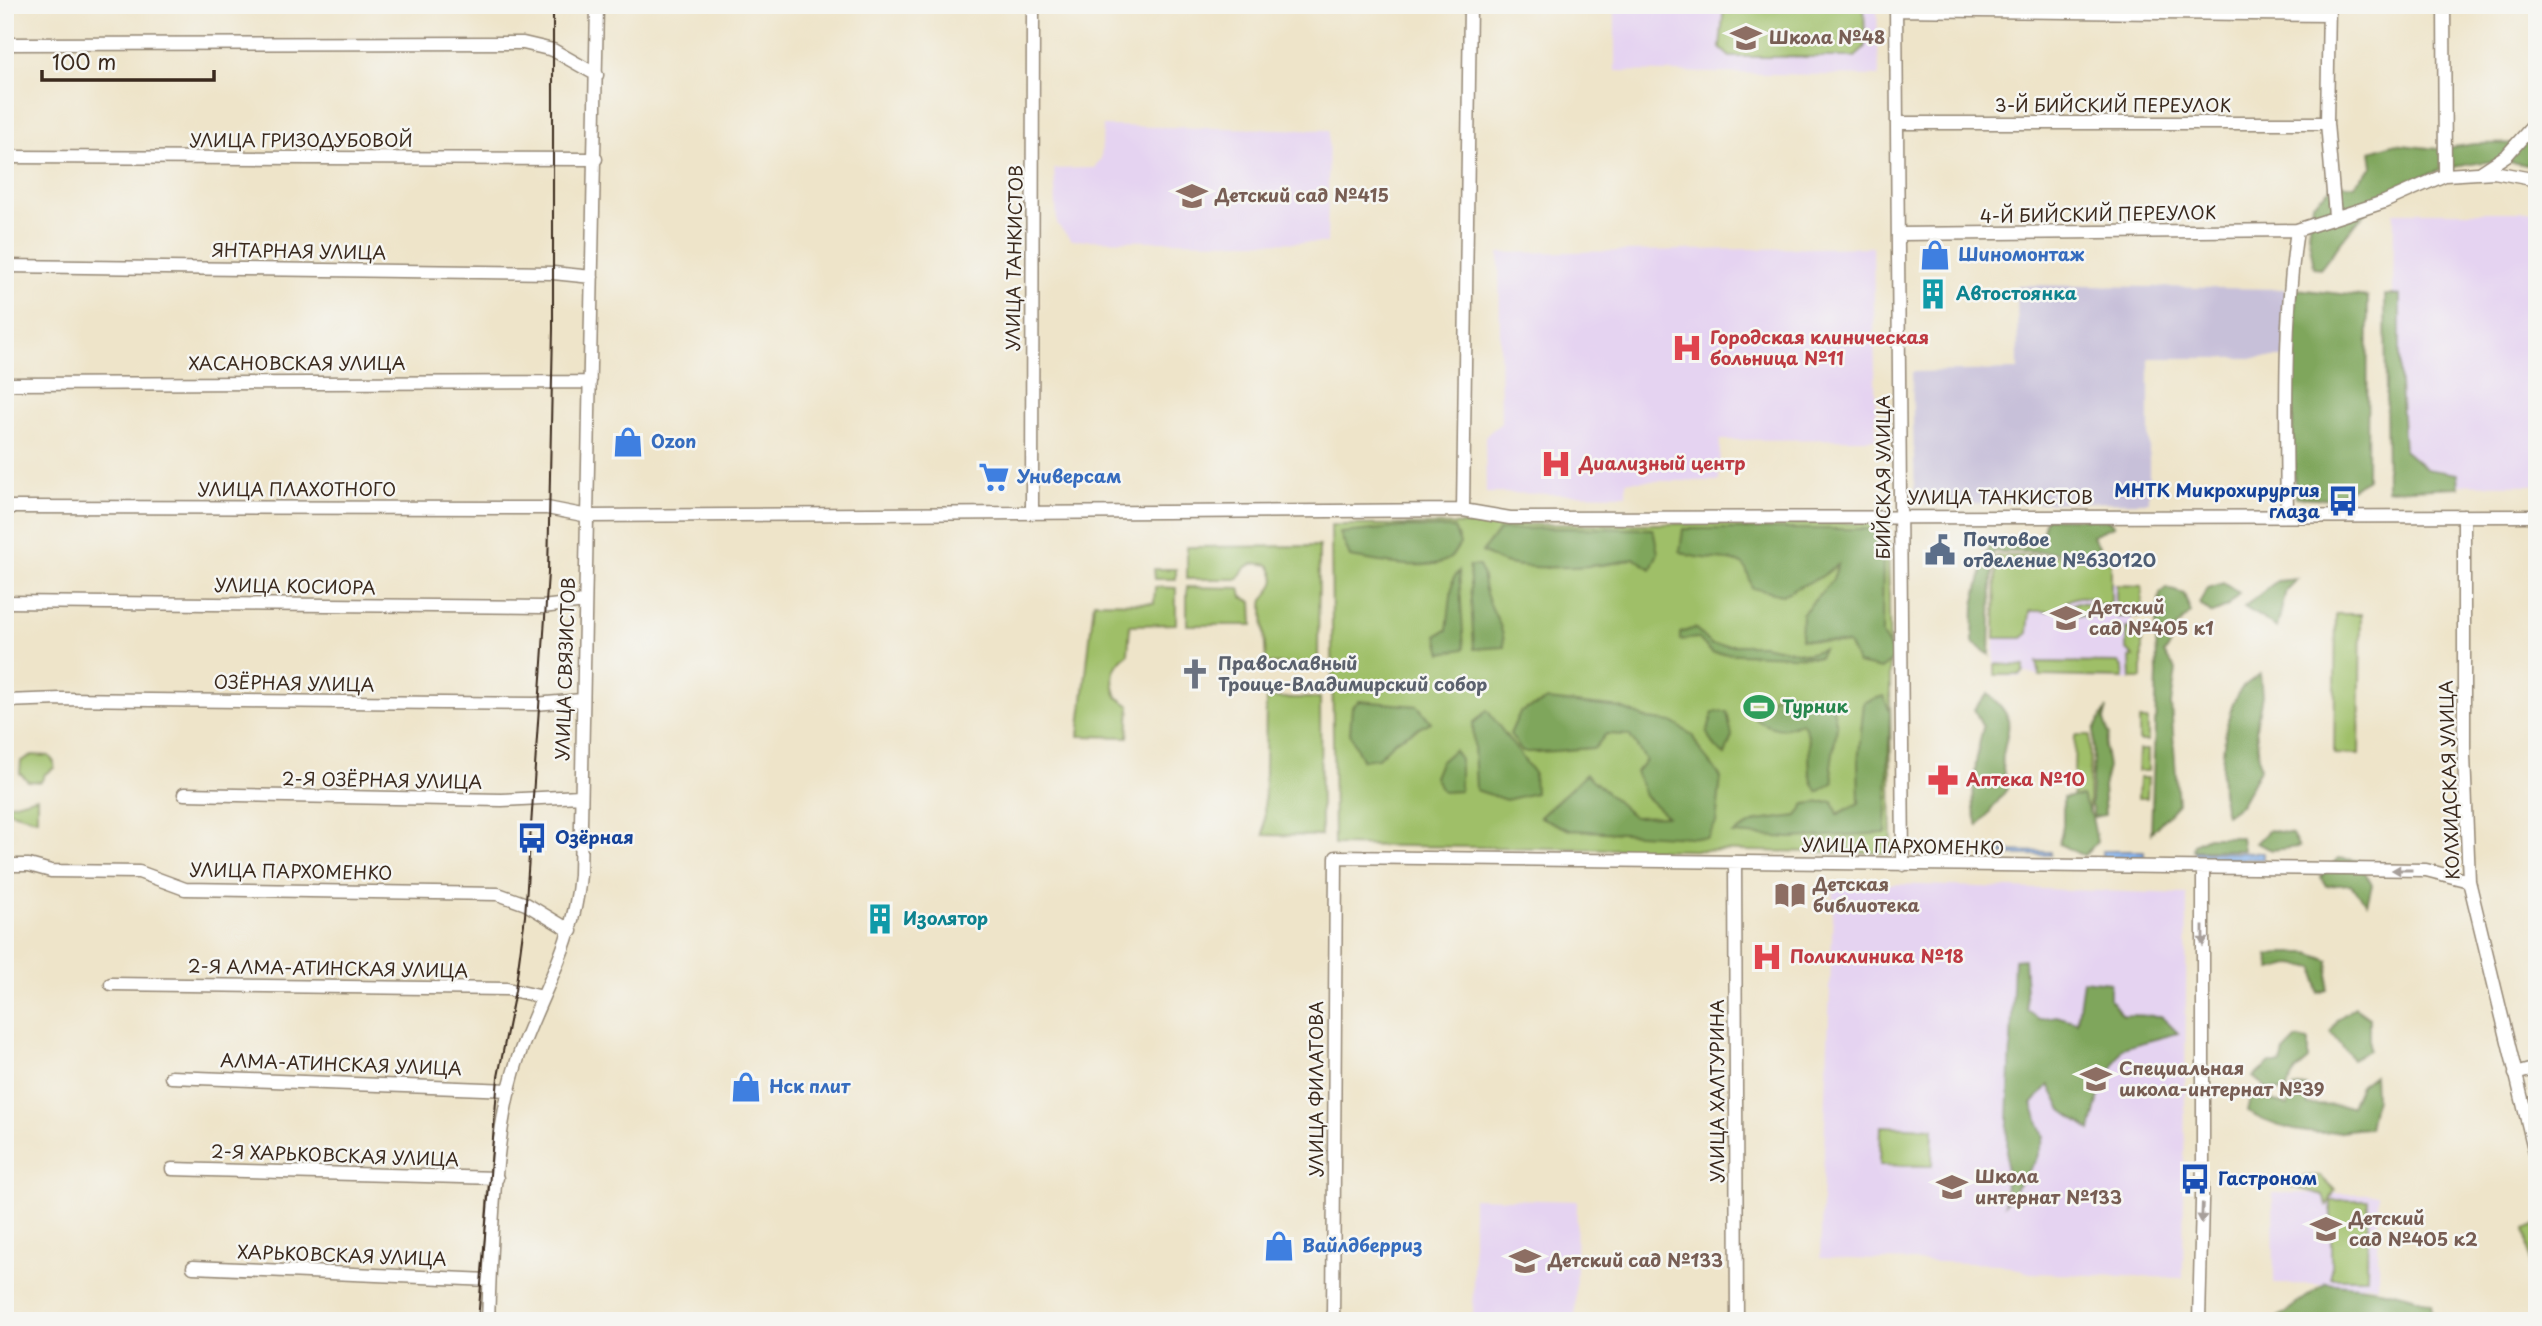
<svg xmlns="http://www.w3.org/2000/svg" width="2542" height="1326" viewBox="0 0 2542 1326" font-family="'Playpen Sans',sans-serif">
	<rect width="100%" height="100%" fill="#f6f6f2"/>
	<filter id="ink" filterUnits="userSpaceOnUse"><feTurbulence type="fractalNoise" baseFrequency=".0143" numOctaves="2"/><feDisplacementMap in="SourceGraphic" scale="14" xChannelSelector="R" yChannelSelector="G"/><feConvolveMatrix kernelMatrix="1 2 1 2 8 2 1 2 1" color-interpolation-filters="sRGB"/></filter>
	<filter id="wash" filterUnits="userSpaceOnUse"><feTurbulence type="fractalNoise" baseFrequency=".00686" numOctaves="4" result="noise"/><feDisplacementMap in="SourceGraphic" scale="28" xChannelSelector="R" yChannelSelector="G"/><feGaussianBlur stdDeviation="1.57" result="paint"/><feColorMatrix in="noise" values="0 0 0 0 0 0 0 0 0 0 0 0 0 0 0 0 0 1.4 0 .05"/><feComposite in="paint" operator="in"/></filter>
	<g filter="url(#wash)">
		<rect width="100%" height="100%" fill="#eee4c9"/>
		<!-- built -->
		<path fill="#e5d3f1" d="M1615 5H1877L1879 76 1615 71Z
			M1103 126 1329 130 1327 243 1071 240 1057 224 1054 169 1094 168 1101 159Z
			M2394 212H2537V485L2391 484Z
			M1873 247 1876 439 1720 440 1719 481H1626V495L1486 493 1485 436 1501 423 1499 253Z
			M2111 554 2112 584 2142 585 2143 617 2132 618V627L2143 628V680L2039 677 2036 674 2025 673 2021 677 1994 676 1996 555Z
			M1834 882 2187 894 2183 1278 2030 1273 2000 1264 1820 1258Z
			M2273 1193 2378 1194V1285L2274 1284Z
			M1473 1198 1577 1201 1575 1321H1473Z"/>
		<!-- industrial -->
		<path fill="#c7c0d9" d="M2017 285 2286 289 2285 358H2149V502L1915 504 1912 372 2018 370Z"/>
		<!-- green -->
		<path fill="#9fbf67" stroke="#6d7442" stroke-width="2" d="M1724 5H1864L1865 48 1855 57H1730L1720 48Z
			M1888 523 1892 853 1334 845 1331 525Z
			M1319 546 1318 664H1266C1266 652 1261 608 1264 600 1270 586 1282 584 1269 565 1254 561 1245 564 1238 579H1187V547Z
			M2111 555V605H2099C2085 590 2067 598 2055 611H2030L2028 633 2022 638H1995L1996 556Z
			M1154 569H1176V579H1155Z
			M2116 585 2142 586V616L2116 617Z
			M1155 587 1176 588V624L1130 625 1128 654C1112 665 1110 679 1117 697L1130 706 1128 737 1079 736 1094 602 1154 603Z
			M1187 587 1240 588 1242 597 1252 602 1253 625H1187Z
			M2078 602 2093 604 2097 616 2061 615 2064 608Z
			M2336 614H2361L2359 755 2334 754Z
			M2126 628 2142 629V679H2131L2130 658 2134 657 2126 649Z
			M2037 662 2118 663 2123 669 2124 678 2040 676Z
			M1995 664 2024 666V672L2020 675H1995Z
			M1266 698H1320L1321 836 1264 835Z
			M2139 720H2148V741H2139Z
			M2075 735H2090L2089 812 2073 811Z
			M2139 750H2148V771H2138Z
			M32 755 49 756 54 762V768L45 774 41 782 28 781 20 773 21 761Z
			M2139 778H2148L2147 798H2138Z
			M37 797V819L7 811V805Z
			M1881 1126 1933 1128 1932 1166 1880 1165Z
			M2305 1176 2321 1177 2335 1190 2327 1206 2323 1195 2290 1186Z
			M2331 1200H2368L2367 1278H2331Z
			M2537 1224V1321H2533L2530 1307 2534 1291 2525 1229Z"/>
		<!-- forest -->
		<path fill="#7fa65c" stroke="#5d683d" stroke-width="2" d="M2537 143V168C2491 152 2420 170 2382 198 2358 216 2339 245 2321 268L2314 267 2308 233 2312 204 2334 185H2354L2373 166 2371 151 2393 144 2438 149 2474 144Z
			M2296 289 2368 297 2367 480 2332 499 2295 497 2291 378Z
			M2385 295H2400V383L2404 450 2426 469 2458 474 2459 487 2387 490Z
			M2046 518 2108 519 2114 526 2092 535 2103 552H1993L1990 655 1973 643 1974 605 1989 544 2028 546 2041 539Z
			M1403 527 1454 528 1460 544C1457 548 1454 554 1450 558 1431 573 1373 561 1350 557L1340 533Z
			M1549 528 1653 529 1658 553 1651 569 1634 558C1607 568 1536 570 1508 564 1499 562 1490 556 1482 552L1499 530Z
			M1683 529H1875L1883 554 1882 635 1896 657 1881 669 1858 664 1848 644 1801 639 1802 614 1832 581 1838 565 1821 577 1782 595 1752 588C1750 581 1748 571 1744 566 1735 555 1697 563 1680 551Z
			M1469 566H1479C1485 577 1482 582 1486 593 1491 612 1505 626 1504 647L1474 649Z
			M1459 571 1464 649 1442 653 1437 635 1447 630 1453 579Z
			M2297 579 2286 590 2277 628 2244 607 2277 581Z
			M2223 583 2239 593 2228 606 2212 614 2199 603 2208 588Z
			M2166 588 2184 594 2191 613 2176 628 2169 648 2164 653 2176 670 2171 704 2178 804 2151 833 2157 674 2156 624 2160 593Z
			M1695 628 1712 645H1763L1807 654 1823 649 1819 657 1712 653 1698 638 1680 640V633Z
			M2260 674 2262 695 2256 727 2260 769 2241 804 2226 815C2217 789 2223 715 2239 692 2243 685 2254 679 2260 674Z
			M1792 693 1819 697 1832 704 1837 726 1831 767 1834 782 1818 792C1801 770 1817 743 1802 722 1783 732 1773 730 1755 719L1773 696Z
			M1988 694C2016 718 2009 723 2003 755 2001 765 2005 779 2007 789L1979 826C1967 804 1977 752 1983 727L1974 709Z
			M1884 696 1890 713 1886 833 1791 838 1733 834 1757 821 1797 816 1805 804 1833 801 1838 814 1859 803 1858 762 1864 702Z
			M1548 700 1621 708 1648 719 1672 722 1692 735 1701 752 1721 777 1716 823 1707 838 1569 830 1540 817 1586 774 1634 817 1667 816 1645 796 1636 772 1646 760 1629 735 1606 734 1595 748C1570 749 1547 753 1522 752L1510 734 1520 712Z
			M1359 701 1418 706 1431 722 1396 740 1378 758 1362 760 1350 733 1352 707Z
			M2107 708 2104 720 2109 735 2105 747 2108 767 2103 787 2105 815 2094 817 2091 805 2094 729Z
			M1487 710 1534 773 1535 793 1506 800 1476 790 1473 724Z
			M1713 712H1727L1732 736 1725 755 1716 748 1707 733Z
			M1454 750 1460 759V791L1443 792 1434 777 1440 762Z
			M2082 796 2092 817 2097 842 2084 856 2059 844 2063 826V798Z
			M2269 830 2292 834 2299 847 2272 850 2256 843Z
			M2208 837H2241L2243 850H2193L2194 844Z
			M2338 858 2359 861 2372 885 2367 903 2350 884 2326 886 2321 877Z
			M2279 953H2309L2329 961 2327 990 2318 993 2315 968 2294 964 2271 970 2268 955Z
			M2024 959 2027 1010 2039 1019 2056 1016 2077 1022 2083 980 2110 983V1000L2123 1015 2161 1016 2178 1033 2122 1048 2099 1096 2091 1131 2062 1110 2049 1085 2032 1104 2044 1137 2036 1160 2005 1203 2014 960Z
			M2355 1007 2369 1017V1050L2352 1059 2331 1032 2338 1019Z
			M2297 1039 2309 1041V1060L2296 1071 2285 1092 2268 1089 2253 1077 2269 1064H2281L2284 1052Z
			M2374 1075 2375 1098 2369 1128C2352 1128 2336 1133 2320 1133 2293 1132 2270 1125 2247 1112L2251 1094 2288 1106 2294 1088 2306 1086 2308 1105 2351 1106 2360 1086Z
			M2326 1283C2361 1286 2399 1289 2431 1304L2433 1321H2273Z"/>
		<!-- water -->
		<path fill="#87b6f2" stroke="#617088" stroke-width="2" d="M1988 851 2051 852V855H1988Z
			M2102 851H2144V857H2102Z
			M2195 852 2263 853V859L2195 858Z"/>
	</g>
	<g filter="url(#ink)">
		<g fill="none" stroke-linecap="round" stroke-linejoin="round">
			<!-- minor casing -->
			<g stroke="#948774" stroke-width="15">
				<path id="minor" d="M1896 5 1903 865
					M2329 5 2327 123 2335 216
					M2444 5 2445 175
					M1897 10 2329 15
					M5 44 523 43 553 50 597 75
					M1898 123H2327
					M5 157 596 159
					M2481 172 2507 155 2537 121
					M1900 234 2297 230 2384 202 2445 175 2494 172 2537 180
					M5 266 553 273 592 277
					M5 384 590 382
					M5 507 547 508 588 516 1463 510 1510 518 2537 516
					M1463 510 1470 5
					M1032 512 1033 5
					M2287 516C2286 420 2283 325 2297 230
					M2464 516V755L2469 881 2537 1161
					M5 602 542 607 585 602
					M5 701 61 699 535 704 582 700
					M184 794 502 800 580 796
					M1735 862 1737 1321
					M5 865H29L51 871 139 872 185 889 498 894 526 904 571 931
					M111 984 507 989 543 997
					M2515 1074 2537 1068
					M171 1077 510 1090
					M172 1169 497 1178
					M193 1267 489 1280
					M488 1321C491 1244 493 1133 517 1061 539 996 574 946 580 875L597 5
					M1333 1321 1336 857 2426 870 2469 881
					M2199 1321 2203 1162V868"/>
			</g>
			<!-- minor -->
			<use href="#minor" stroke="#fff" stroke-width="12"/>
			<!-- tram -->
			<path stroke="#3b2a1e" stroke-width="2" d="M478 1321 498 1077 515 991 525 916 548 573 553 329V5"/>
		</g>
		<!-- one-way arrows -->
		<defs><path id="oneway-solid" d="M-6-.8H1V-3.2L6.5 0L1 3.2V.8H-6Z" transform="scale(1.75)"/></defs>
		<g fill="#a79f9a">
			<use href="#oneway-solid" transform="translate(2402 870) rotate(-180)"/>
			<use href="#oneway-solid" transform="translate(2203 936) rotate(90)"/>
			<use href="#oneway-solid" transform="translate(2202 1213) rotate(92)"/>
		</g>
	</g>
	<!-- icons -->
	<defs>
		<g id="school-bare" transform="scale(2.415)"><path d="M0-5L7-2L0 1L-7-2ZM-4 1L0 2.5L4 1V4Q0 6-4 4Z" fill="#8d6e63" stroke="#f6f6f2" stroke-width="2.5" paint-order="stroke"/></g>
		<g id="shop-bare" transform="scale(2.415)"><path d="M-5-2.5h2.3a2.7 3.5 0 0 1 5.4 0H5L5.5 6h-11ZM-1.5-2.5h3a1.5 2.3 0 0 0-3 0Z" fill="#3f7fe0" stroke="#f6f6f2" stroke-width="2.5" paint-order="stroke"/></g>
		<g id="building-bare" transform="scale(2.415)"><path d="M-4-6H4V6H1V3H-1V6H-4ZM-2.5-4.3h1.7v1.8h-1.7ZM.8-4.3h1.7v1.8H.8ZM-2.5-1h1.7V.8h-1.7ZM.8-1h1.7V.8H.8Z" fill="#0f9aa8" stroke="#f6f6f2" stroke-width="2.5" paint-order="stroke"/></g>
		<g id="hospital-bare" transform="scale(2.415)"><path d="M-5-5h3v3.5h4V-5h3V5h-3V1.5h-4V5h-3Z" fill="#e0444e" stroke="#f6f6f2" stroke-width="2.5" paint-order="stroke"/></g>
		<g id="supermarket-bare" transform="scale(2.415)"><path d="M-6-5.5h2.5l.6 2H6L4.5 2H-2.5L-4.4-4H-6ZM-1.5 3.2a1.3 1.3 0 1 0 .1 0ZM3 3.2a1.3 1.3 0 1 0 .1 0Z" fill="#3f7fe0" stroke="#f6f6f2" stroke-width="2.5" paint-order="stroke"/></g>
		<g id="bus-bare" transform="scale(2.415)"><path d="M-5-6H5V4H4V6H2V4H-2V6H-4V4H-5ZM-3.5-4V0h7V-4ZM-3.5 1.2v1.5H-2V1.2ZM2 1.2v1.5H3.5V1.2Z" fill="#1a4fb4" stroke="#f6f6f2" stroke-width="2.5" paint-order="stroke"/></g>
		<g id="civic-bare" transform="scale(2.415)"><path d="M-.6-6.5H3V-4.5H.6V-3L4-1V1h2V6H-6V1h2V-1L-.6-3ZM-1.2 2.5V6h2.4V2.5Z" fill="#5c6f8a" stroke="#f6f6f2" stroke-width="2.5" paint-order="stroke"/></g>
		<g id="church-bare" transform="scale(2.415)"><path d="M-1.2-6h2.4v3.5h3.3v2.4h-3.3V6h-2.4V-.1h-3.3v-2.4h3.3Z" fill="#6b7280" stroke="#f6f6f2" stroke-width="2.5" paint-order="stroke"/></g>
		<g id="stadium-bare" transform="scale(2.415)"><path d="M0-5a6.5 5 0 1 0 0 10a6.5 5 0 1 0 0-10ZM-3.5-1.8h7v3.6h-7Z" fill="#2e9e5b" stroke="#f6f6f2" stroke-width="2.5" paint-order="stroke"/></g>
		<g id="pharmacy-bare" transform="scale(2.415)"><path d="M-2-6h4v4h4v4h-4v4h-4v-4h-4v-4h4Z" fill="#e0444e" stroke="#f6f6f2" stroke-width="2.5" paint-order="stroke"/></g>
		<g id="library-bare" transform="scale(2.415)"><path d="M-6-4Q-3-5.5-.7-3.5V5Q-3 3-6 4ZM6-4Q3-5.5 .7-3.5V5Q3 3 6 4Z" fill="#8d6e63" stroke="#f6f6f2" stroke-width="2.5" paint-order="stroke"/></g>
	</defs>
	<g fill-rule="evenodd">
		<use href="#school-bare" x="1746" y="38"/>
		<use href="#school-bare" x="1192" y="196"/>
		<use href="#shop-bare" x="1935" y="255"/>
		<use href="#building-bare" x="1933" y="294"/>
		<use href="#hospital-bare" x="1687" y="348"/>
		<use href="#shop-bare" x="628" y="442"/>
		<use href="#hospital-bare" x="1556" y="464"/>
		<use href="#supermarket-bare" x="994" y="477"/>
		<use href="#bus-bare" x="2343" y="501"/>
		<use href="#civic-bare" x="1940" y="550"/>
		<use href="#school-bare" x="2066" y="618"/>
		<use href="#church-bare" x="1195" y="674"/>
		<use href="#stadium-bare" x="1759" y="707"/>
		<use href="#pharmacy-bare" x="1943" y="780"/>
		<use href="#bus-bare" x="532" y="838"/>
		<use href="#library-bare" x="1790" y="895"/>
		<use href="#building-bare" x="880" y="919"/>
		<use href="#hospital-bare" x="1767" y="957"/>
		<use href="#school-bare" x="2096" y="1079"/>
		<use href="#shop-bare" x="746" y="1087"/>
		<use href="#bus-bare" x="2195" y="1179"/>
		<use href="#school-bare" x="1952" y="1187"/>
		<use href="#school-bare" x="2326" y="1229"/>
		<use href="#shop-bare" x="1279" y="1246"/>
		<use href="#school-bare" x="1525" y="1261"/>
	</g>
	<g text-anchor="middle" stroke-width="5" stroke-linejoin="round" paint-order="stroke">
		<!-- education labels -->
		<g font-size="18" font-weight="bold" fill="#785e54" stroke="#f6f6f2" text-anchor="start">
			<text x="1769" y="44">Школа №48</text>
			<text x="1215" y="202">Детский сад №415</text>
			<text x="2089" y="614">Детский<tspan x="2089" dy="21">сад №405 к1</tspan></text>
			<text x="1813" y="891">Детская<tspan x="1813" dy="21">библиотека</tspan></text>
			<text x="2119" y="1075">Специальная<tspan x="2119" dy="21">школа-интернат №39</tspan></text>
			<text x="1975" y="1183">Школа<tspan x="1975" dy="21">интернат №133</tspan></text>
			<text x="2349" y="1225">Детский<tspan x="2349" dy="21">сад №405 к2</tspan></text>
			<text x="1548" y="1267">Детский сад №133</text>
		</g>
		<!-- street labels -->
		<g font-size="18" fill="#3b2a1e" stroke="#f6f6f2">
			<text x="2113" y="112">3-Й БИЙСКИЙ ПЕРЕУЛОК</text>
			<text x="301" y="147">УЛИЦА ГРИЗОДУБОВОЙ</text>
			<text transform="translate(2098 215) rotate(-1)" y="6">4-Й БИЙСКИЙ ПЕРЕУЛОК</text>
			<text transform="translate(299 252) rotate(1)" y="6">ЯНТАРНАЯ УЛИЦА</text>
			<text transform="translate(1015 258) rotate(-89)" y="6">УЛИЦА ТАНКИСТОВ</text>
			<text x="297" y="370">ХАСАНОВСКАЯ УЛИЦА</text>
			<text transform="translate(1884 477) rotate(-90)" y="6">БИЙСКАЯ УЛИЦА</text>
			<text x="297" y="496">УЛИЦА ПЛАХОТНОГО</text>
			<text x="2000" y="504">УЛИЦА ТАНКИСТОВ</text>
			<text transform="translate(295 587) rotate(1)" y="6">УЛИЦА КОСИОРА</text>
			<text transform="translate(566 669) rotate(-88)" y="6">УЛИЦА СВЯЗИСТОВ</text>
			<text transform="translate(294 684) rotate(1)" y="6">ОЗЁРНАЯ УЛИЦА</text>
			<text transform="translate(2450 780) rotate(-92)" y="6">КОЛХИДСКАЯ УЛИЦА</text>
			<text transform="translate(382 781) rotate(1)" y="6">2-Я ОЗЁРНАЯ УЛИЦА</text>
			<text transform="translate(1903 847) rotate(1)" y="6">УЛИЦА ПАРХОМЕНКО</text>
			<text transform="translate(291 872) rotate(1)" y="6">УЛИЦА ПАРХОМЕНКО</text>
			<text transform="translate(328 969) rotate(1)" y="6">2-Я АЛМА-АТИНСКАЯ УЛИЦА</text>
			<text transform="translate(341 1065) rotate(2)" y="6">АЛМА-АТИНСКАЯ УЛИЦА</text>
			<text transform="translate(1317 1089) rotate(-90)" y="6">УЛИЦА ФИЛАТОВА</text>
			<text transform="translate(1718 1091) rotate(-90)" y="6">УЛИЦА ХАЛТУРИНА</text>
			<text transform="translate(335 1156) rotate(2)" y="6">2-Я ХАРЬКОВСКАЯ УЛИЦА</text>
			<text transform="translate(342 1256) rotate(2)" y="6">ХАРЬКОВСКАЯ УЛИЦА</text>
		</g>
		<!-- shop labels -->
		<g font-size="18" font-weight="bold" fill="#366cbe" stroke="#f6f6f2" text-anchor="start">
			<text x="1958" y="261">Шиномонтаж</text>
			<text x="651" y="448">Ozon</text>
			<text x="1017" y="483">Универсам</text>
			<text x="769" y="1093">Нск плит</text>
			<text x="1302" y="1252">Вайлдберриз</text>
		</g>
		<!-- culture labels -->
		<g font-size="18" font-weight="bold" fill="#0d838f" stroke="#f6f6f2" text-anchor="start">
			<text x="1956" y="300">Автостоянка</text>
			<text x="903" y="925">Изолятор</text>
		</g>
		<!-- health labels -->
		<g font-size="18" font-weight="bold" fill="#be3a42" stroke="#f6f6f2" text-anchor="start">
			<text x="1710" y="344">Городская клиническая<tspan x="1710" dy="21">больница №11</tspan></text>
			<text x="1579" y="470">Диализный центр</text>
			<text x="1966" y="786">Аптека №10</text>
			<text x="1790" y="963">Поликлиника №18</text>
		</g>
		<!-- transit labels -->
		<g font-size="18" font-weight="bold" fill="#164399" stroke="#f6f6f2" text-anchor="start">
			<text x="2320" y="497" text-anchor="end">МНТК Микрохирургия<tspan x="2320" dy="21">глаза</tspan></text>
			<text x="555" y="844">Озёрная</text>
			<text x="2218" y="1185">Гастроном</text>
		</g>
		<!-- service labels -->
		<g font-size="18" font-weight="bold" fill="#4e5e75" stroke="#f6f6f2" text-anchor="start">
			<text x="1963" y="546">Почтовое<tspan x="1963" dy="21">отделение №630120</tspan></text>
		</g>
		<!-- worship labels -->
		<g font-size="18" font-weight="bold" fill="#5b616d" stroke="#f6f6f2" text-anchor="start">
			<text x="1218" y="670">Православный<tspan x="1218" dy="21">Троице-Владимирский собор</tspan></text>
		</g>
		<!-- leisure labels -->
		<g font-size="18" font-weight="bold" fill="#27864d" stroke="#f6f6f2" text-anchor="start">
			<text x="1782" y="713">Турник</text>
		</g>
	</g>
	<!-- margin -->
	<rect width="2542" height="1326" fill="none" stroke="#f6f6f2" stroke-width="28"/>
	<!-- scale -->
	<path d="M42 70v10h172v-10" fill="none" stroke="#3b2a1e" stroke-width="3.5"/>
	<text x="52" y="70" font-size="21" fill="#3b2a1e" stroke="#f6f6f2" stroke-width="5" paint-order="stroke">100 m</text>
</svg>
